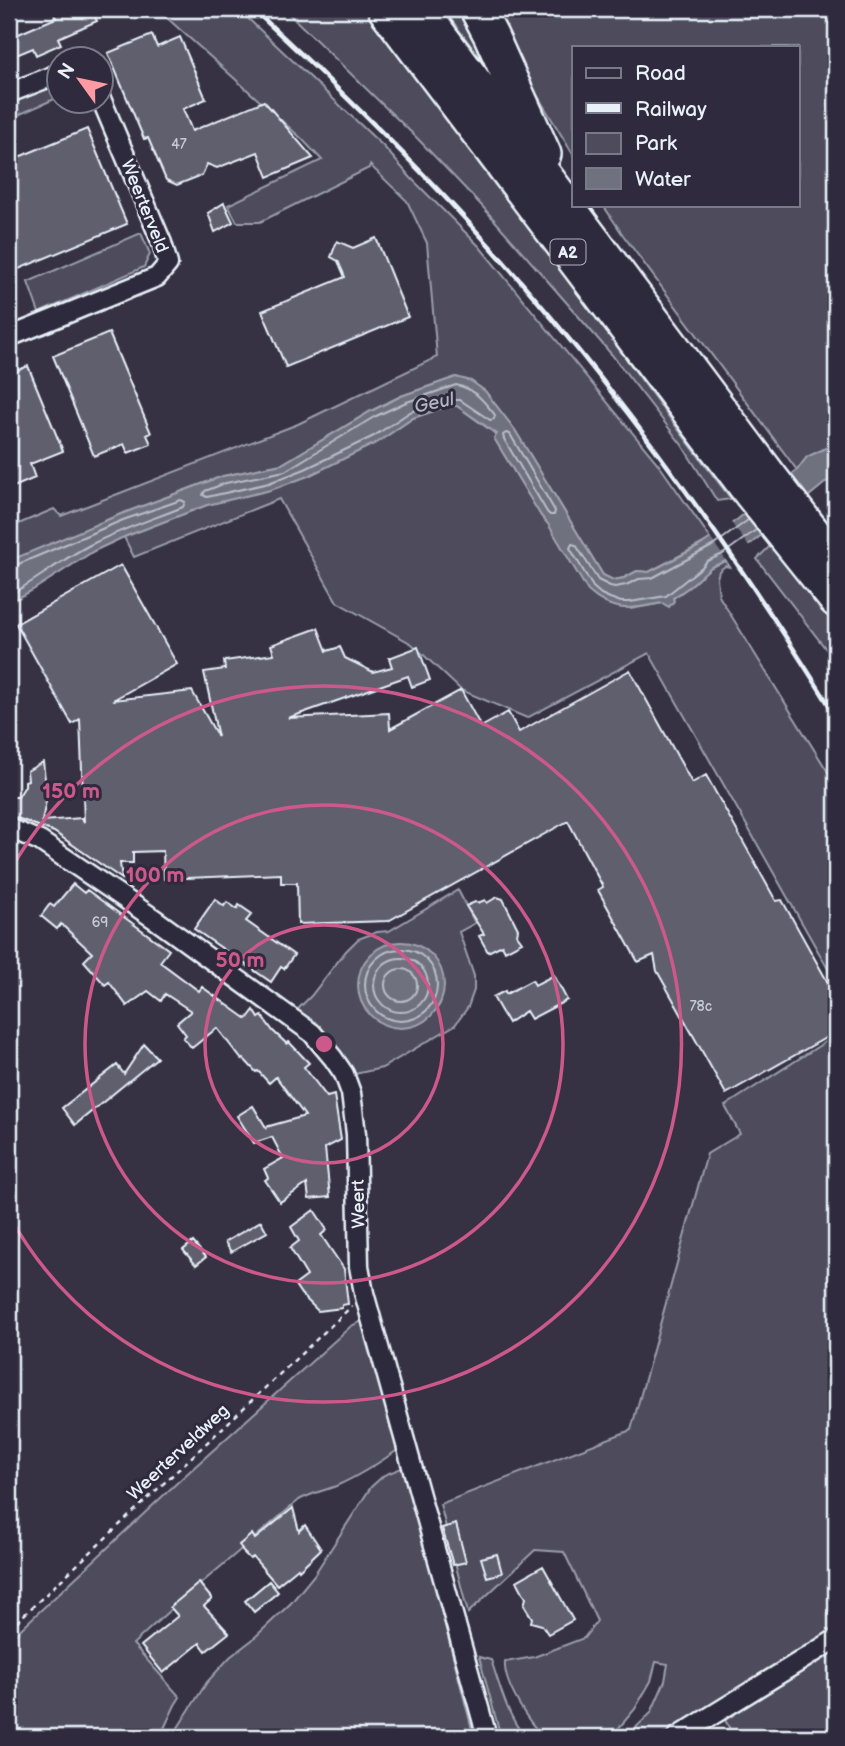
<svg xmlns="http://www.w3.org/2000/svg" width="845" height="1746" viewBox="0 0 845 1746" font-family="'Balsamiq Sans',sans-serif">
	<rect width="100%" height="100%" fill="#363244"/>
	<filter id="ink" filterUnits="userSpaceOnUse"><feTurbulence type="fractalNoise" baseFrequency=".0143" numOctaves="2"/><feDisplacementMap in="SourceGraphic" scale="14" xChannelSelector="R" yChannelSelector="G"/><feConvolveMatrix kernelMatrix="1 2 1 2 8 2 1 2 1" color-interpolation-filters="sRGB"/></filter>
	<g filter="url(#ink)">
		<!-- green -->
		<path fill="#4d4b5c" stroke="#9a9eaa" stroke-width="2" fill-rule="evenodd" d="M157 9H238L384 147 411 178 479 246 659 465 711 539 649 572 637 571 624 578 613 580 603 575 515 430 485 391 456 377 401 396 371 411 282 464 223 476 121 514 9 562V528L54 509 61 516 298 424 437 357 427 243 407 201 370 165 369 168 260 222H237L228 205 322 160 301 138Z
			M284 9H364L597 319 665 412 731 499 717 501 682 445 612 355 553 287 482 206 417 138Z
			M443 9H467L498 81Z
			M485 9H836V443L807 457 797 470 623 235 603 205H798V47H574V156Z
			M59 81V97L9 119V101Z
			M141 233 150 254 144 267 39 313 28 282Z
			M448 406H457L497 435 494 438 541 516 631 609 663 603 665 604 689 587 711 567 726 561 730 567 725 566 719 571 717 578 719 596 836 785V983L649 653 527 718 461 690 412 644 337 602 279 499 134 557 124 537 207 505 308 476 378 442 413 418Z
			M772 544 836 627V662L757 559Z
			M458 890 475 923 459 932 474 976V990L468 1007 455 1025 382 1068 355 1074 296 1011 311 996 346 951 358 939 377 932 389 931ZM426 950C441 962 446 985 440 1003Z
			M836 1035V1629L658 1737H626L651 1713 665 1681 668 1664 656 1662 651 1681 635 1709 618 1729 606 1737H544C529 1724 503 1683 505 1662L534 1657 584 1638 597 1621 564 1552 535 1550 468 1613 440 1504 631 1430 707 1154 740 1134 725 1106Z
			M366 1319 365 1338 399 1449C379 1463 359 1476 336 1486 323 1491 312 1493 299 1500L171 1609 133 1644 180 1697 175 1705 160 1737H9V1640L180 1480 351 1326Z
			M404 1467 474 1737H172L207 1682 230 1657 252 1640 291 1603 314 1575 371 1487 384 1475Z
			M836 1648V1737H734L723 1716Z
			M479 1657 491 1660C500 1686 507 1716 525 1737H501Z"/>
		<!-- water -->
		<path fill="#70717f" stroke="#a0a4af" stroke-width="2" d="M456 377 471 381 485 391 515 430 603 575 613 580 624 578 637 571 649 572 698 547 738 519 797 470 807 457 836 443V474L748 546 726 561 711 567 689 587 673 598 674 601 669 607 662 603C632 609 613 614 588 591L548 524 541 516 494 438 497 434 457 406H448L413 418 378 442 308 476 271 490 207 505 124 537 94 551 33 590 9 603V562L11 560 121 514 223 476 282 464 371 411 401 396Z
			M358 985a43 43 0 1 1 86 0a43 43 0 1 1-86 0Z"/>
		<!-- pier -->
		<path fill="#363244" d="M730 521 750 548 728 563 709 536Z"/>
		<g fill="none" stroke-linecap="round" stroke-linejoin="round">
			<!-- shore -->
			<path stroke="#b8bec8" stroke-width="2" d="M456 385C475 389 483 400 495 415L494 419 490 420 460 400H446L410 412 374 436 305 469 269 483 207 497 203 495 205 491 226 483 285 471 374 417 404 403Z
				M506 433 510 434 555 511 554 515H550L547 512 504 439 503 435Z
				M748 520 714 545 652 578 639 579 626 585 615 587 610 586 598 580 576 545 572 544 570 548 593 587 601 594 610 598 621 602H630L666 596 702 567 707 561 723 554 756 530
				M9 567 14 566 123 520 181 500 185 502 183 507C153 519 122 529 92 544 63 558 38 580 9 595
				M365 985a36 36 0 1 1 72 0a36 36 0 1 1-72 0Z
				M374 985a27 27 0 1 1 54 0a27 27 0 1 1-54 0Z
				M385 985a16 16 0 1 1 32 0a16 16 0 1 1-32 0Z"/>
		</g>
		<!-- building -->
		<path fill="#605e6e" stroke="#e8f1f8" stroke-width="2" d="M52 9H91L97 21 58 38 61 44 36 55 33 48 9 58V38L56 18Z
			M152 35 157 47 180 37 189 58 206 99 183 109 192 131 264 101 313 158 268 177 258 152 217 168 207 164 202 175 177 185 166 180 148 138 144 139 108 53Z
			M87 129 127 224 9 273V161Z
			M224 203 233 222 215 232 208 213Z
			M376 238 408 317 286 367 262 311 345 277 338 261 331 257 337 241 353 248Z
			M109 333 151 433 147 435 151 444 128 453 124 444 94 456 53 356Z
			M28 366 63 451 30 464 35 478 9 489V374Z
			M121 565 177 664 113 700 192 691 218 737 204 672 225 669 224 661 274 654 271 645 318 628 327 651 340 647 345 658 373 672 392 667 389 658 418 647 430 680 412 687 408 676 288 718 389 713 390 729 461 690 481 727 508 712 519 732 630 670 692 783 706 775 776 901 782 900 836 997V1032L726 1094 657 971 654 955 638 962 598 890 603 887 568 821 388 921 298 924 297 883H281V874L164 879 163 851 133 852V863H120L122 879 54 832 9 815V804L11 797H18L25 786V781L28 780 27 771 43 762 47 796 42 821 82 818 84 822 80 719 72 724 16 624Z
			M73 884 84 893 87 890 169 950 160 962 199 991 202 987 247 1019 254 1010 259 1018 262 1016 273 1031 287 1044 289 1042 309 1063 304 1067 327 1097 334 1095 341 1140 325 1148 330 1197 309 1199 307 1184 280 1202 265 1180 268 1178 264 1169 283 1158 272 1137 254 1143 237 1116 253 1106 267 1129 266 1127 305 1116 276 1077 269 1083 258 1071 256 1072 244 1059 242 1060 217 1028 192 1048 183 1038 186 1035 177 1023 191 1011 165 994 161 1001 148 991 127 1006 109 982 105 985 84 961 92 953 61 924 57 929 41 916 50 904 54 907Z
			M497 897 503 899 518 929 517 935 522 942 505 951 502 945 488 952 479 936 484 934 466 906 475 902 478 903 485 900 487 903Z
			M215 899 224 906 227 902 237 909 239 905 252 914 246 921 294 955 284 969 281 967 271 982 194 929Z
			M554 975 567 1000 531 1019 526 1011 508 1023 493 997 505 991 506 994 532 980 535 985Z
			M144 1044 157 1058 75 1125 62 1108 117 1065 124 1074Z
			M314 1210 327 1230 321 1235 344 1269 348 1304 342 1305V1308L318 1311 301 1294 295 1285 307 1276 290 1248 299 1241 291 1227Z
			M261 1221 267 1232 231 1252 225 1242Z
			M193 1242 206 1257 196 1265 183 1250Z
			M293 1508 299 1531 305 1525 321 1549 299 1570 298 1568 277 1585 253 1557 250 1559 241 1550 242 1549 239 1545 252 1534 255 1539Z
			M456 1524 466 1562 453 1565 442 1528Z
			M497 1554 502 1573 487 1577 481 1558Z
			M543 1566 573 1620 548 1634 542 1625 531 1622 532 1618 524 1605 526 1598 517 1581Z
			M269 1581 278 1592 254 1612 245 1601Z
			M199 1583 212 1599 204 1606 229 1633 206 1651 200 1643 163 1673 141 1646 178 1616 170 1607Z"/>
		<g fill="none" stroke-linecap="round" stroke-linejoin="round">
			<!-- street casing -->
			<g stroke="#e8f1f8" stroke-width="23">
				<path id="street" d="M9 93 60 73
					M9 337 157 277 168 264 162 243 102 101
					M9 828 40 841 156 920 312 1033 333 1058 344 1074 351 1093 356 1134 359 1266 364 1293 487 1737
					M677 1737 836 1639"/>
			</g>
			<!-- highway casing -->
			<g stroke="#e8f1f8" stroke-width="38">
				<path id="highway" d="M385 9 752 495 836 600
					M420 9 771 478 836 562
					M478 11 491 36 544 154"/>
			</g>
			<!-- path -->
			<path stroke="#e8f1f8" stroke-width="2.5" stroke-dasharray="5 5" stroke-linecap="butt" d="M9 1629 352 1306"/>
			<!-- street -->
			<use href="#street" stroke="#2f2a3d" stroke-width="18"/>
			<!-- highway -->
			<use href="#highway" stroke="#2f2a3d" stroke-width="33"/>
			<!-- rail -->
			<path stroke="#e8f1f8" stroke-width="4.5" d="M253 9C331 81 407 154 478 233 613 382 730 545 836 716"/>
		</g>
	</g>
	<!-- distance rings -->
	<g fill="none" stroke="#cd598a" stroke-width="3.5">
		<circle cx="324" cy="1044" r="119"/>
		<circle cx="324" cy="1044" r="239"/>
		<path d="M9 873A358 358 0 1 1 9 1215"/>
	</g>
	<g text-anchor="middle" stroke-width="6" stroke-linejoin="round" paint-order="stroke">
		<!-- number labels -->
		<g font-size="14" fill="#c6ccd6">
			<text x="179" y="149">47</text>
			<text x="100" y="927">69</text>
			<text x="701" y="1011">78c</text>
		</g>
		<!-- shield labels -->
		<rect fill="#2f2a3d" stroke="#b0b5c0" stroke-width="2" x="550.5" y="239.5" width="35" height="25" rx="5"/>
		<g font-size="16" font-weight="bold" fill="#e8f1f8">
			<text x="568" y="258">A2</text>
		</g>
		<!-- street labels -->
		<g font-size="18" fill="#e8f1f8" stroke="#2f2a3d">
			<text transform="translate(145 206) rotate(68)" y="6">Weerterveld</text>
			<text transform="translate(358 1204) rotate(-91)" y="6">Weert</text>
			<text transform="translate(178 1452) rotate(-43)" y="6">Weerterveldweg</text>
		</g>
		<!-- water labels -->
		<g font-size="19" font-style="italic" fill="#b2b7c2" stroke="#2f2a3d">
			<text transform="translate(434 402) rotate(-12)" y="7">Geul</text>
		</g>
	</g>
	<circle cx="324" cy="1044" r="10" fill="#cd598a" stroke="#2f2a3d" stroke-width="3.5"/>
	<g font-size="21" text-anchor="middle" font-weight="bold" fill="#cd598a" stroke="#2f2a3d" stroke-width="6" stroke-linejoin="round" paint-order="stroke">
		<text x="71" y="798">150 m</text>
		<text x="155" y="882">100 m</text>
		<text x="240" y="967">50 m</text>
	</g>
	<!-- margin -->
	<rect width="845" height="1746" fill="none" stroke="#2f2a3d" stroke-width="35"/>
	<rect x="18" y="18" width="810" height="1711" fill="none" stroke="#e8f1f8" stroke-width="2.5" filter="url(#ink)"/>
	<!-- legend -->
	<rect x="572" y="46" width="228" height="161" fill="#2f2a3d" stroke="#797a88" stroke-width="2"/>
	<rect x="586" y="68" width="35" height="10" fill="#2f2a3d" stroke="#797a88" stroke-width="2"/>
	<text x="635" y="80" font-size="21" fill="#e8f1f8">Road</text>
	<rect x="586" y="103" width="35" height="10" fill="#e8f1f8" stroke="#797a88" stroke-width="2"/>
	<text x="635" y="116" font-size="21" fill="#e8f1f8">Railway</text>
	<rect x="586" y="133" width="35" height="21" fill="#4d4b5c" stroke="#797a88" stroke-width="2"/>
	<text x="635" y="150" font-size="21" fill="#e8f1f8">Park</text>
	<rect x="586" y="168" width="35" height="21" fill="#70717f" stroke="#797a88" stroke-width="2"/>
	<text x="635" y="186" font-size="21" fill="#e8f1f8">Water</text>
	<!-- north arrow -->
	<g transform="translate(80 80) rotate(303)"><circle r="33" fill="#2f2a3d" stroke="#797a88" stroke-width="2"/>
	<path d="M0-5L12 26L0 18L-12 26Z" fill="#ff9aa2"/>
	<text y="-10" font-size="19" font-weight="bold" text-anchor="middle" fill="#e8f1f8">N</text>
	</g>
</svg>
